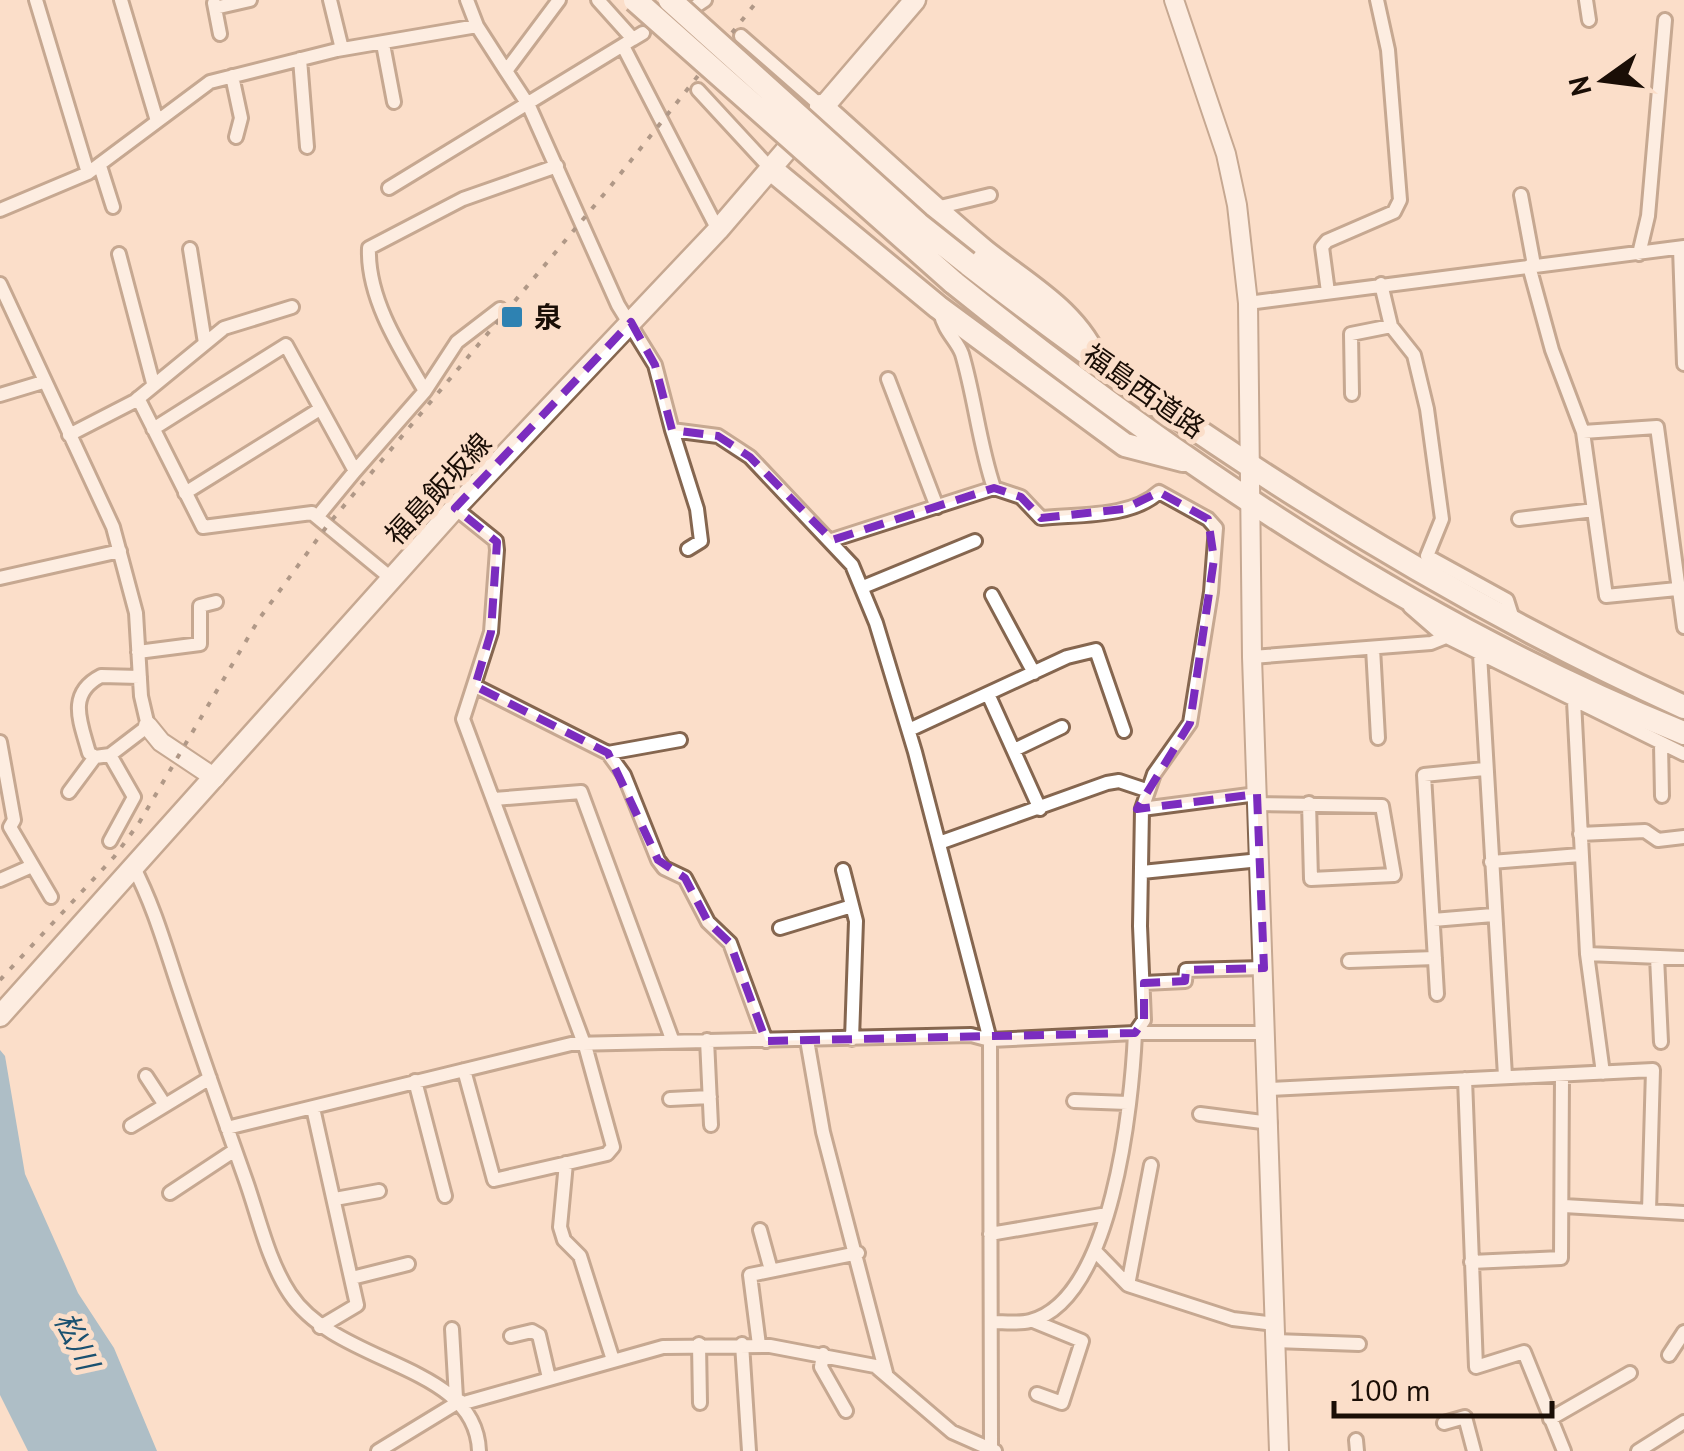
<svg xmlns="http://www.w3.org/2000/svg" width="1684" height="1451" viewBox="0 0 1684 1451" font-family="'PT Sans','Noto Sans JP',sans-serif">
	<rect width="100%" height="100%" fill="#fbdec9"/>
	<!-- water -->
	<path fill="#5097c3" d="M0 1050 5 1056 25 1174 78 1293 114 1348 157 1451H28L0 1395Z"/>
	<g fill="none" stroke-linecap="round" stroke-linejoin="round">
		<!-- street casing -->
		<g stroke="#85664f" stroke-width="18">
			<path id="street" d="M36 0 88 173
				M121 0 157 121
				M330 0 342 49
				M467 0 477 26 506 71
				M559 0 506 71 529 106 618 305 655 365 672 430 718 436 750 457 852 565 876 623 915 752 990 1040 991 1447
				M598 0 633 39 643 33
				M1586 0 1589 20
				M214 3 220 34
				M696 6 705 0
				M215 8 250 0
				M741 36 821 106
				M383 44 394 102
				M624 48 718 230
				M300 59 307 147
				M232 76 241 118 236 137
				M698 90 771 169
				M100 166 113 207
				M389 188 633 39
				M1521 195 1534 265
				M936 208 990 195
				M0 210 88 173 210 82 337 50 477 26
				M1680 248 1684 364
				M190 249 205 343
				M119 254 153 383
				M1639 254 1648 216 1665 20
				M1529 266 1552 350 1583 432 1606 596 1677 589
				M0 284 113 527 136 613 141 696 148 726 110 755 95 757 89 753C81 723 66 694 101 676L140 677
				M1381 284 1391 326 1414 355 1427 409 1442 519 1427 556 1507 600 1513 619
				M1328 292 1322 247 1327 241 1394 212 1400 200 1388 50 1377 0
				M1248 303 1684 247
				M500 309 457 342 425 391C400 349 367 298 369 248L463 199 557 166
				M940 312C945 333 957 340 962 354 975 398 979 444 994 488
				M888 379 937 507
				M1352 394 1351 334 1391 326
				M0 395 43 382
				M138 398 203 527 312 513 392 579
				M153 429 286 345 355 471 318 516
				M672 430 697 509 701 541 688 549
				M1583 432 1657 427 1684 627
				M69 435 135 401 224 328 292 307
				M355 471 425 391
				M185 493 320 409
				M455 508 496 541 497 550 491 632 463 719 586 1049 613 1147 607 1154 494 1180 464 1070
				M1519 519 1594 510
				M832 540 994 488 1021 497 1041 518C1079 514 1131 518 1159 492L1208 519 1216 528 1211 592 1190 723 1154 774 1142 809 1140 926 1144 1020 1135 1033C1132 1102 1113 1300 1030 1321 1018 1324 1004 1322 991 1322
				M0 578 120 551
				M863 587 975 541
				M992 595 1034 673
				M1410 607 1441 634 1684 754
				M1373 648 1378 738
				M138 652 200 644V606L216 602
				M1480 654 1505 1076
				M1252 657 1431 643 1446 637
				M475 686 608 753 680 740
				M988 694 1040 809
				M1574 701 1587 954 1603 1073
				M909 730 1067 657 1096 650 1124 731
				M0 742 14 820 10 827 51 897
				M1661 744 1662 796
				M1014 750 1062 727
				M608 753 624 775 658 860 664 868 685 878 708 922 730 943 766 1041
				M110 755 134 797 110 841
				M69 792 95 757
				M494 799 581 792 672 1039
				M1259 804 1382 806 1394 875 1311 879 1309 803
				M1142 809 1257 794
				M1580 834 1645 831 1658 840 1684 837
				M939 843 1107 783 1119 781 1146 790
				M1491 862 1580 855
				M133 866C155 908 166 950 181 994 202 1057 224 1119 246 1181 259 1218 268 1261 290 1294 339 1367 476 1363 479 1451
				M843 870 856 921 852 1039
				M1142 872 1260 860
				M0 880 32 866
				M1433 920 1493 915
				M780 928 852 906
				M1587 954 1684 958
				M1657 957 1661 1042
				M1349 961 1435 958
				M1144 983 1185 981 1186 970 1264 968
				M1437 994 1424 775 1484 769
				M707 1040 711 1125
				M807 1040 823 1132 886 1373
				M146 1076 165 1105
				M1465 1079 1476 1367 1524 1352 1564 1451
				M415 1081 445 1196
				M1269 1089 1653 1070 1649 1211
				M670 1099 710 1097
				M1074 1101 1128 1103
				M313 1108 357 1305 320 1327
				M1200 1114 1270 1123
				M131 1126 210 1078
				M227 1128 571 1044 971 1035 990 1040 1135 1033H1266
				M566 1163 560 1227 564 1240 580 1256 613 1360
				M1151 1165 1128 1285 1233 1319 1275 1324
				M170 1193 235 1150
				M335 1199 379 1191
				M1564 1206 1684 1213
				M760 1230 771 1270
				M990 1234 1107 1214
				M1096 1252 1128 1285
				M1471 1262 1561 1258 1562 1075
				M352 1278 408 1264
				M1033 1321 1082 1341 1062 1403 1037 1394
				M452 1329 456 1398
				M511 1336 532 1331 539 1335 549 1378
				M1275 1341 1359 1344
				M699 1344 700 1403
				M742 1344 749 1451
				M759 1345 750 1275 858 1253
				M823 1354 821 1367 846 1411
				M1669 1355 1684 1332
				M464 1403 663 1347 770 1346 875 1366 952 1432 995 1451
				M1550 1419 1630 1373
				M1444 1423 1465 1417 1474 1451
				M1356 1440 1357 1451
				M378 1451 460 1401
				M1638 1451 1684 1422"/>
		</g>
		<!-- secondary casing -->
		<g stroke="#85664f" stroke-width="22">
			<path id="secondary" d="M1174 0 1226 154 1237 205 1248 303 1252 657 1279 1451
				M148 726 161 742 215 778"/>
		</g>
		<!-- primary casing -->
		<g stroke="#85664f" stroke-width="25">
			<path id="primary" d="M0 1016 455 508 718 230 915 0"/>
		</g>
		<!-- highway casing -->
		<g stroke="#85664f" stroke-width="28">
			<path id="highway" d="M821 106C875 154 928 204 984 251 1026 285 1077 311 1098 364
				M771 169 938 307 1125 445 1183 460
				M967 263C1190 436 1427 590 1684 707
				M953 282C1176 462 1417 625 1684 733"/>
		</g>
		<!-- street -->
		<use href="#street" stroke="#fff" stroke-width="12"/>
		<!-- secondary -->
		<use href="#secondary" stroke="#fff" stroke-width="18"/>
		<!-- primary -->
		<use href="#primary" stroke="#fff" stroke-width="20"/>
		<!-- highway -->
		<use href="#highway" stroke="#fff" stroke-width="22"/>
		<!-- rail -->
		<path stroke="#544438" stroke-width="4" stroke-dasharray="5 10" stroke-linecap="butt" d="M0 980 114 857 139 823 259 619 327 526 610 187 758 0"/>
		<!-- highway-bridge casing -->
		<g stroke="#85664f" stroke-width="28" stroke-linecap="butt">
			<path id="highway-bridge" d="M635 0 953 282
				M670 0 918 224 967 263"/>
		</g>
		<!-- highway-bridge -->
		<use href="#highway-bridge" stroke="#fff" stroke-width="22"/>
	</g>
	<!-- marked area -->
	<path d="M0 0H1684V1451H0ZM631 322 655 365 672 430 718 436 750 457 832 540 994 488 1021 497 1041 518 1124 509 1159 492 1208 519 1214 559 1190 723 1137 809 1257 794 1264 968 1186 970 1185 981 1144 983V1020L1135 1033 766 1041 730 943 708 922 685 878 658 860 608 753 475 686 491 632 497 542 455 508Z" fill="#fbdec9" fill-opacity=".55" fill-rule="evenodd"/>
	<path fill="none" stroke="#7b2cbf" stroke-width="8" stroke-dasharray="20 12" stroke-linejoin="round" d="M631 322 655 365 672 430 718 436 750 457 832 540 994 488 1021 497 1041 518 1124 509 1159 492 1208 519 1214 559 1190 723 1137 809 1257 794 1264 968 1186 970 1185 981 1144 983V1020L1135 1033 766 1041 730 943 708 922 685 878 658 860 608 753 475 686 491 632 497 542 455 508Z"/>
	<!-- markers -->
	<rect fill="#2e82b2" stroke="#fbdec9" stroke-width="4" x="500" y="305" width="24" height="24" rx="5"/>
	<g text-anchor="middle" stroke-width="10" stroke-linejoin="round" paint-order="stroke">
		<!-- poi labels -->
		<g font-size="28" font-weight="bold" fill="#1a0e06" stroke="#fbdec9" text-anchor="start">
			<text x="534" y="327">泉</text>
		</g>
		<!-- street labels -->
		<g font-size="28" fill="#1a0e06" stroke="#fbdec9">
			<text transform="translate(1144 391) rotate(35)" y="10">福島西道路</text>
			<text transform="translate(438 489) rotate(-47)" y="10">福島飯坂線</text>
		</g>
		<!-- water labels -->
		<g font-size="30" font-style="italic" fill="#1b5170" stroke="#fbdec9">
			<text transform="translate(76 1341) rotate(64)" y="10">松川</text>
		</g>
	</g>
	<!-- north arrow -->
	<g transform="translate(1604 80) rotate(256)" stroke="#fbdec9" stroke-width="8" paint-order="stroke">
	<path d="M0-8L18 38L0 25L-18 38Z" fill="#1a0e06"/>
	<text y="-15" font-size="28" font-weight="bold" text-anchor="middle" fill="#1a0e06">N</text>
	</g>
	<!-- scale -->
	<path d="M1334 1401v15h218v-15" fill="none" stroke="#1a0e06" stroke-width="5"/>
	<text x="1349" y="1401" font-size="30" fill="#1a0e06" stroke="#fbdec9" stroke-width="8" paint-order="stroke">100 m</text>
</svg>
